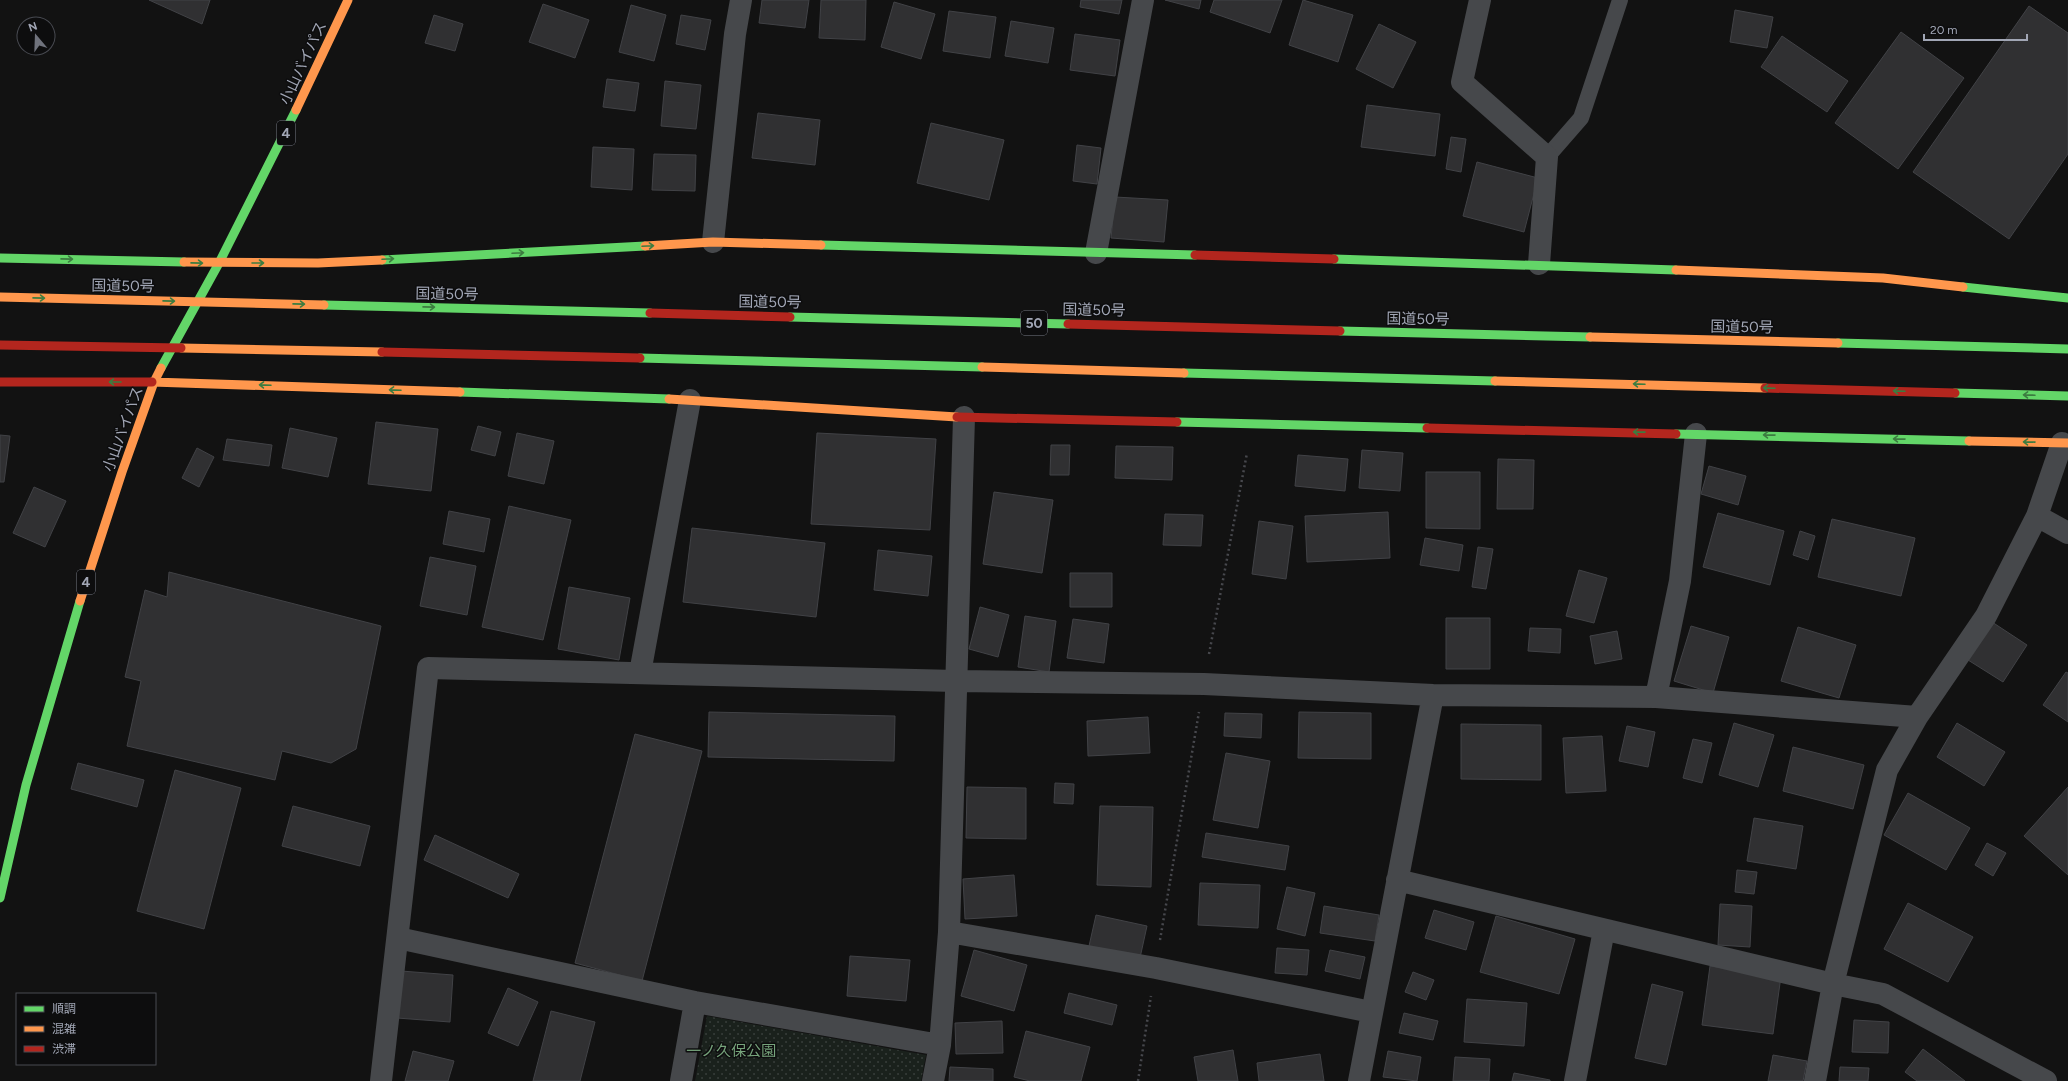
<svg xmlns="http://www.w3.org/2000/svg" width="2068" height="1081" viewBox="0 0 2068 1081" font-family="Figtree,'Noto Sans JP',sans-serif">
	<defs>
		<pattern id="park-dots" width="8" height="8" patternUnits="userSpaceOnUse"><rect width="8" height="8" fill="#1a211c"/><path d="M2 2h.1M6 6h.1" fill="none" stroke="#383e3b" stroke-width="1.8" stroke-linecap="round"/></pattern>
	</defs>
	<rect width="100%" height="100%" fill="#121212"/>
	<!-- park -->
	<path fill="url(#park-dots)" d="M707 1016 926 1055 921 1081H695Z"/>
	<!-- building -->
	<path fill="#303032" stroke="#414246" d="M149 0H210L202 24Z
		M762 0H809L805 28 759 23Z
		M821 0H866L865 40 819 38Z
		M1081 0H1122L1119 14 1080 7Z
		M1165 0H1201L1199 9Z
		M1214 0H1282L1270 33 1210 12Z
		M1303 0 1353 15 1338 62 1289 45Z
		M894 2 935 14 921 59 881 47Z
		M543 4 589 20 575 58 529 42Z
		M631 5 666 15 654 61 619 52Z
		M2029 6 2068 33V154L2009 239 1913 172Z
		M1735 10 1773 17 1767 48 1730 42Z
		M949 11 996 17 990 58 943 51Z
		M434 15 463 24 455 51 425 43Z
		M681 15 711 20 705 50 676 44Z
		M1011 21 1054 28 1048 63 1005 56Z
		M1379 24 1416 42 1393 88 1356 69Z
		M1901 32 1964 78 1898 169 1835 123Z
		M1075 34 1120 40 1115 76 1070 70Z
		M1782 36 1848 81 1827 112 1761 67Z
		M607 79 639 83 635 111 603 107Z
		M665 81 701 85 696 129 661 126Z
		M1367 105 1440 114 1435 156 1361 147Z
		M758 113 820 120 815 165 752 158Z
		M931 123 1004 140 989 200 917 183Z
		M1451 137 1466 139 1461 172 1446 169Z
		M1077 145 1101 148 1097 184 1073 181Z
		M593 147 634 149 632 190 591 187Z
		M654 154 696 155 695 191 652 190Z
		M1477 162 1538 178 1524 232 1463 216Z
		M1115 197 1168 200 1164 242 1111 238Z
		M376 422 438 429 431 491 368 484Z
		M478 426 501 432 495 456 471 450Z
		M290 428 337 438 328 477 282 468Z
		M517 433 554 441 544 484 508 476Z
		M817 433 936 439 930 530 811 524Z
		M0 435 10 436 4 482H0Z
		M227 439 272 445 269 466 223 460Z
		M1051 445H1070L1069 475H1050Z
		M1116 446 1173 447 1172 480 1115 478Z
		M197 448 214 457 199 487 182 478Z
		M1362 450 1403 453 1400 491 1359 488Z
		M1298 455 1348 459 1345 491 1295 486Z
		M1498 459 1534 460 1533 509H1497Z
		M1709 466 1746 476 1738 505 1701 494Z
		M1426 472H1480V529L1426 528Z
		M34 487 66 501 45 547 13 533Z
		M994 492 1053 500 1042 573 983 564Z
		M509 506 571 520 543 640 482 627Z
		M449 511 490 519 484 552 443 544Z
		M1388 512 1390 558 1307 562 1305 516Z
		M1718 513 1784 531 1770 585 1703 567Z
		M1165 514 1203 515 1201 546 1163 545Z
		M1832 519 1915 538 1901 596 1818 577Z
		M1259 521 1293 526 1286 579 1252 574Z
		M692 528 825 543 816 617 683 602Z
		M1800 531 1815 536 1808 560 1793 555Z
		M1425 538 1463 545 1459 571 1420 565Z
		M1478 547 1493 549 1486 589 1472 587Z
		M878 550 932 556 928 596 874 590Z
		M430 557 476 566 467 615 420 606Z
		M1579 570 1607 578 1594 623 1566 616Z
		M169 572 381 626 356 749 331 763 282 751 275 780 127 746 141 681 125 677 145 590 167 597Z
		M1070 573H1112V607H1070Z
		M569 587 630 598 619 660 558 649Z
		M980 607 1009 615 998 657 969 649Z
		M1025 616 1056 621 1049 672 1018 667Z
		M1446 618H1490V669H1446Z
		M1073 619 1109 624 1104 663 1067 658Z
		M1992 622 2027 645 2003 682 1968 660Z
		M1691 626 1729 637 1713 693 1674 681Z
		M1798 627 1856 645 1839 698 1781 681Z
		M1530 628 1561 629 1560 653 1528 651Z
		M1617 631 1622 659 1595 664 1590 636Z
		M2066 672 2068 673V722L2043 705Z
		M709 712 895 716 894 761 708 757Z
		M1299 712 1371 713V759L1298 758Z
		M1225 713 1262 714 1261 738 1224 736Z
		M1148 717 1150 753 1088 756 1087 721Z
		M1734 723 1774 735 1758 787 1719 775Z
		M1957 723 2005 752 1984 786 1937 757Z
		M1461 724 1541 725V780L1461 779Z
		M1627 726 1655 732 1648 767 1619 761Z
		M635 734 702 751 642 981 575 963Z
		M1602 736 1606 791 1566 793 1563 738Z
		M1693 739 1712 743 1702 783 1683 778Z
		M1793 747 1864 765 1853 809 1783 791Z
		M1226 753 1270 761 1258 828 1213 820Z
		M78 763 144 780 137 807 71 789Z
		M175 770 241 788 204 929 137 911Z
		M1055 783 1074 784 1073 804 1054 803Z
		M967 787 1026 788V839L966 838Z
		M2068 787V875L2024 836Z
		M1908 793 1970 828 1946 870 1884 835Z
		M293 806 370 826 360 866 282 846Z
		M1100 806 1153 807 1151 887 1097 885Z
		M1754 818 1803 826 1796 869 1747 861Z
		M1206 833 1289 846 1285 870 1202 857Z
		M435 835 519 874 508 898 424 860Z
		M1987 843 2006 853 1993 876 1975 865Z
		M1737 870 1757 872 1754 894 1735 892Z
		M1014 875 1017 916 965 919 963 879Z
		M1200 883 1260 885 1258 928 1198 925Z
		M1287 887 1315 893 1305 936 1277 929Z
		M1908 903 1973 937 1948 982 1884 949Z
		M1720 904 1752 906 1750 947 1718 945Z
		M1324 906 1379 915 1375 941 1320 933Z
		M1434 910 1474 922 1466 950 1425 938Z
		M1096 915 1147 926 1138 967 1087 955Z
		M1496 916 1575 939 1559 994 1480 972Z
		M1277 948 1309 950 1307 975 1275 973Z
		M974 950 1027 965 1014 1011 961 996Z
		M1330 950 1365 957 1360 979 1325 971Z
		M850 956 910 960 906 1001 847 996Z
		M1710 966 1781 976 1773 1034 1702 1025Z
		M401 971 453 975 450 1022 397 1018Z
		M1413 972 1434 980 1426 1000 1405 992Z
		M1652 984 1683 992 1666 1065 1635 1058Z
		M508 988 538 1002 518 1046 488 1033Z
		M1069 993 1117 1005 1112 1025 1064 1013Z
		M1467 999 1527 1003 1524 1046 1464 1042Z
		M551 1011 595 1022 580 1081H533Z
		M1404 1013 1438 1021 1433 1040 1399 1033Z
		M1854 1020 1889 1022 1888 1053 1852 1052Z
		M1002 1021 1003 1053 956 1054 955 1023Z
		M1026 1031 1090 1047 1081 1081H1030L1014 1077Z
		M1923 1049 1965 1081H1917L1905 1072Z
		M1233 1050 1238 1081H1198L1194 1057Z
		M413 1051 454 1061 448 1081H405Z
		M1388 1051 1421 1057 1417 1081 1383 1077Z
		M1320 1054 1324 1081H1259L1257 1063Z
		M1773 1055 1807 1061 1803 1081H1768Z
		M1455 1057 1490 1059 1489 1081H1453Z
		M950 1067 993 1069V1081H949Z
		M1840 1067 1869 1068 1868 1081H1839Z
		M1514 1073 1550 1080V1081H1512Z"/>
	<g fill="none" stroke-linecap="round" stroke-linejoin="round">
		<!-- path -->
		<path stroke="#47484d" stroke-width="2.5" stroke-dasharray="2 3" stroke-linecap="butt" d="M1209 654 1247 453
			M1160 940 1199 712
			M1138 1081 1151 996"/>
		<!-- lane -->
		<path stroke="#46484b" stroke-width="16" d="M1547 157 1581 118 1620 0"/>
		<!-- street -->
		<path stroke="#46484b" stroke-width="22" d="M1480 0 1462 82 1547 157 1539 264
			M713 242 735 34 741 0
			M1096 253 1143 0
			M2037 516 2068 533
			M640 673 690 400
			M1656 697 1680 581 1696 434
			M1397 880 1833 984 1883 994 2046 1081
			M949 932 1156 968 1371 1012
			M398 938 695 1002 940 1045
			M381 1081 428 668 956 681 1204 684 1433 695 1656 697 1917 717
			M681 1081 695 1002
			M933 1081 940 1045 949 932 964 417
			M1359 1081 1433 695
			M1575 1081 1604 930
			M1815 1081 1833 984 1887 770 1917 717 1986 616 2037 516 2062 443"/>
		<!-- fast -->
		<path stroke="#63d668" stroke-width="9" d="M821 245 1195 255
			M0 258 184 262
			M1334 259 1676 270
			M382 260 645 246
			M1963 287 2068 298
			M324 305 650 313
			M790 317 1068 324
			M1340 331 1590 337
			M1838 343 2068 349
			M640 358 982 367
			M161 368 219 263 296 110
			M1184 373 1495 381
			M460 392 669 399
			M1955 393 2068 396
			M1177 422 1427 428
			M1676 434 1969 441
			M0 898 26 785 80 601"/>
		<!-- slow -->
		<path stroke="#ff974d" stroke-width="9" d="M296 110 348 0
			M645 246 713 242 821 245
			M184 262 318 263 382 260
			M1676 270 1883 278 1963 287
			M0 297 324 305
			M1590 337 1838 343
			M181 348 382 352
			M982 367 1184 373
			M1495 381 1765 388
			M152 382 460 392
			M669 399 957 417
			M1969 441 2068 443
			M80 601 122 472 154 382 161 368"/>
		<!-- jam -->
		<path stroke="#b3261e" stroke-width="9" d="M1195 255 1334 259
			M650 313 790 317
			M1068 324 1340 331
			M0 345 181 348
			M382 352 640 358
			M0 382H152
			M1765 388 1955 393
			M957 417 1177 422
			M1427 428 1676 434"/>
	</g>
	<!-- one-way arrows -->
	<defs><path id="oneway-shaft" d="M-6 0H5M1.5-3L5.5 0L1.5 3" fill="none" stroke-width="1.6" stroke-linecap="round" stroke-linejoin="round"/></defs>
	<g stroke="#3c7c40">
		<use href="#oneway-shaft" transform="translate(648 246) rotate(-3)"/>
		<use href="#oneway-shaft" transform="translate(518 253) rotate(-3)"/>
		<use href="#oneway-shaft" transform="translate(67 259) rotate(1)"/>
		<use href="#oneway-shaft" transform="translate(388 259) rotate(-3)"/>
		<use href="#oneway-shaft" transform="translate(197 263) rotate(1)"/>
		<use href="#oneway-shaft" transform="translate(258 263)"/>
		<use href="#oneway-shaft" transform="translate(39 298) rotate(1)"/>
		<use href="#oneway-shaft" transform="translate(169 301) rotate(1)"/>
		<use href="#oneway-shaft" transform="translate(299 304) rotate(1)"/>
		<use href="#oneway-shaft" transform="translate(429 307) rotate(1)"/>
		<use href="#oneway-shaft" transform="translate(115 382) rotate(180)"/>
		<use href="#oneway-shaft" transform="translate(1639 384) rotate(-178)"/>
		<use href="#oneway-shaft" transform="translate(265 385) rotate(-178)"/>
		<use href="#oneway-shaft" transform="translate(1769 388) rotate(-178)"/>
		<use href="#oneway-shaft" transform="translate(395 390) rotate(-178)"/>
		<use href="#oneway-shaft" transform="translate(1899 391) rotate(-178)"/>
		<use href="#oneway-shaft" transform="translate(2029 395) rotate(-178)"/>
		<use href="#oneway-shaft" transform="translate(1639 432) rotate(-179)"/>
		<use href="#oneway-shaft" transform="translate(1769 435) rotate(-179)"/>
		<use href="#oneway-shaft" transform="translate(1899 439) rotate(-179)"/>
		<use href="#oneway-shaft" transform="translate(2029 442) rotate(-179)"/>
	</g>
	<g text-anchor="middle" stroke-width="3" stroke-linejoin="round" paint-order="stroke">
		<!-- shield labels -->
		<g fill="#0d0d0e" stroke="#757883" stroke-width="1">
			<rect x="277" y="121" width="18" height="24" rx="3"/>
			<rect x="1021" y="311" width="26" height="24" rx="3"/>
			<rect x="77" y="570" width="18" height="24" rx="3"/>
		</g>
		<g font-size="14" font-weight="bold" fill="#a1a6b5">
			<text x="286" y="138">4</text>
			<text x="1034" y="328">50</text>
			<text x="86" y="587">4</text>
		</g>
		<!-- street labels -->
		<g font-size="15" fill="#a1a6b5" stroke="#0d0d0e">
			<text transform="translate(303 63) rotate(-65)" y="5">小山バイパス</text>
			<text transform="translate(123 286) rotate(1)" y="5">国道50号</text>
			<text transform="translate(447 294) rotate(1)" y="5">国道50号</text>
			<text transform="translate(770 302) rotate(1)" y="5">国道50号</text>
			<text transform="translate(1094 310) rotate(1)" y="5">国道50号</text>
			<text transform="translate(1418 319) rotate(1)" y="5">国道50号</text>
			<text transform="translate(1742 327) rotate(1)" y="5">国道50号</text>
			<text transform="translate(123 429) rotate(-70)" y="5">小山バイパス</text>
		</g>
		<!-- park labels -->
		<g font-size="15" fill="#76a37b" stroke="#0d0d0e">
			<text x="731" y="1056">一ノ久保公園</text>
		</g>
	</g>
	<!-- legend -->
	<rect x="16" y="993" width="140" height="72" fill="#0d0d0e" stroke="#484a51"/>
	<rect x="24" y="1006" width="20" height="6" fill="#63d668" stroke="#484a51"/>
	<text x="52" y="1013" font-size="12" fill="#a1a6b5">順調</text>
	<rect x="24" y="1026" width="20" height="6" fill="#ff974d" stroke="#484a51"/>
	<text x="52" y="1033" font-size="12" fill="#a1a6b5">混雑</text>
	<rect x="24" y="1046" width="20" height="6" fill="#b3261e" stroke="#484a51"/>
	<text x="52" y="1053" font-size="12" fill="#a1a6b5">渋滞</text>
	<!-- north arrow -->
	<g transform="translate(36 36) rotate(341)"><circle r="19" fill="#0d0d0e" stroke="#484a51"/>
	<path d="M0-3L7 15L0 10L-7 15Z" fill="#6f727c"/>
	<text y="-6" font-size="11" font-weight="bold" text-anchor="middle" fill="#a1a6b5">N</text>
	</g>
	<!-- scale -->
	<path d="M1924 34v6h103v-6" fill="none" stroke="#a1a6b5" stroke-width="2"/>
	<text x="1930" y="34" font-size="12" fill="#a1a6b5" stroke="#0d0d0e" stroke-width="3" paint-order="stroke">20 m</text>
</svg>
